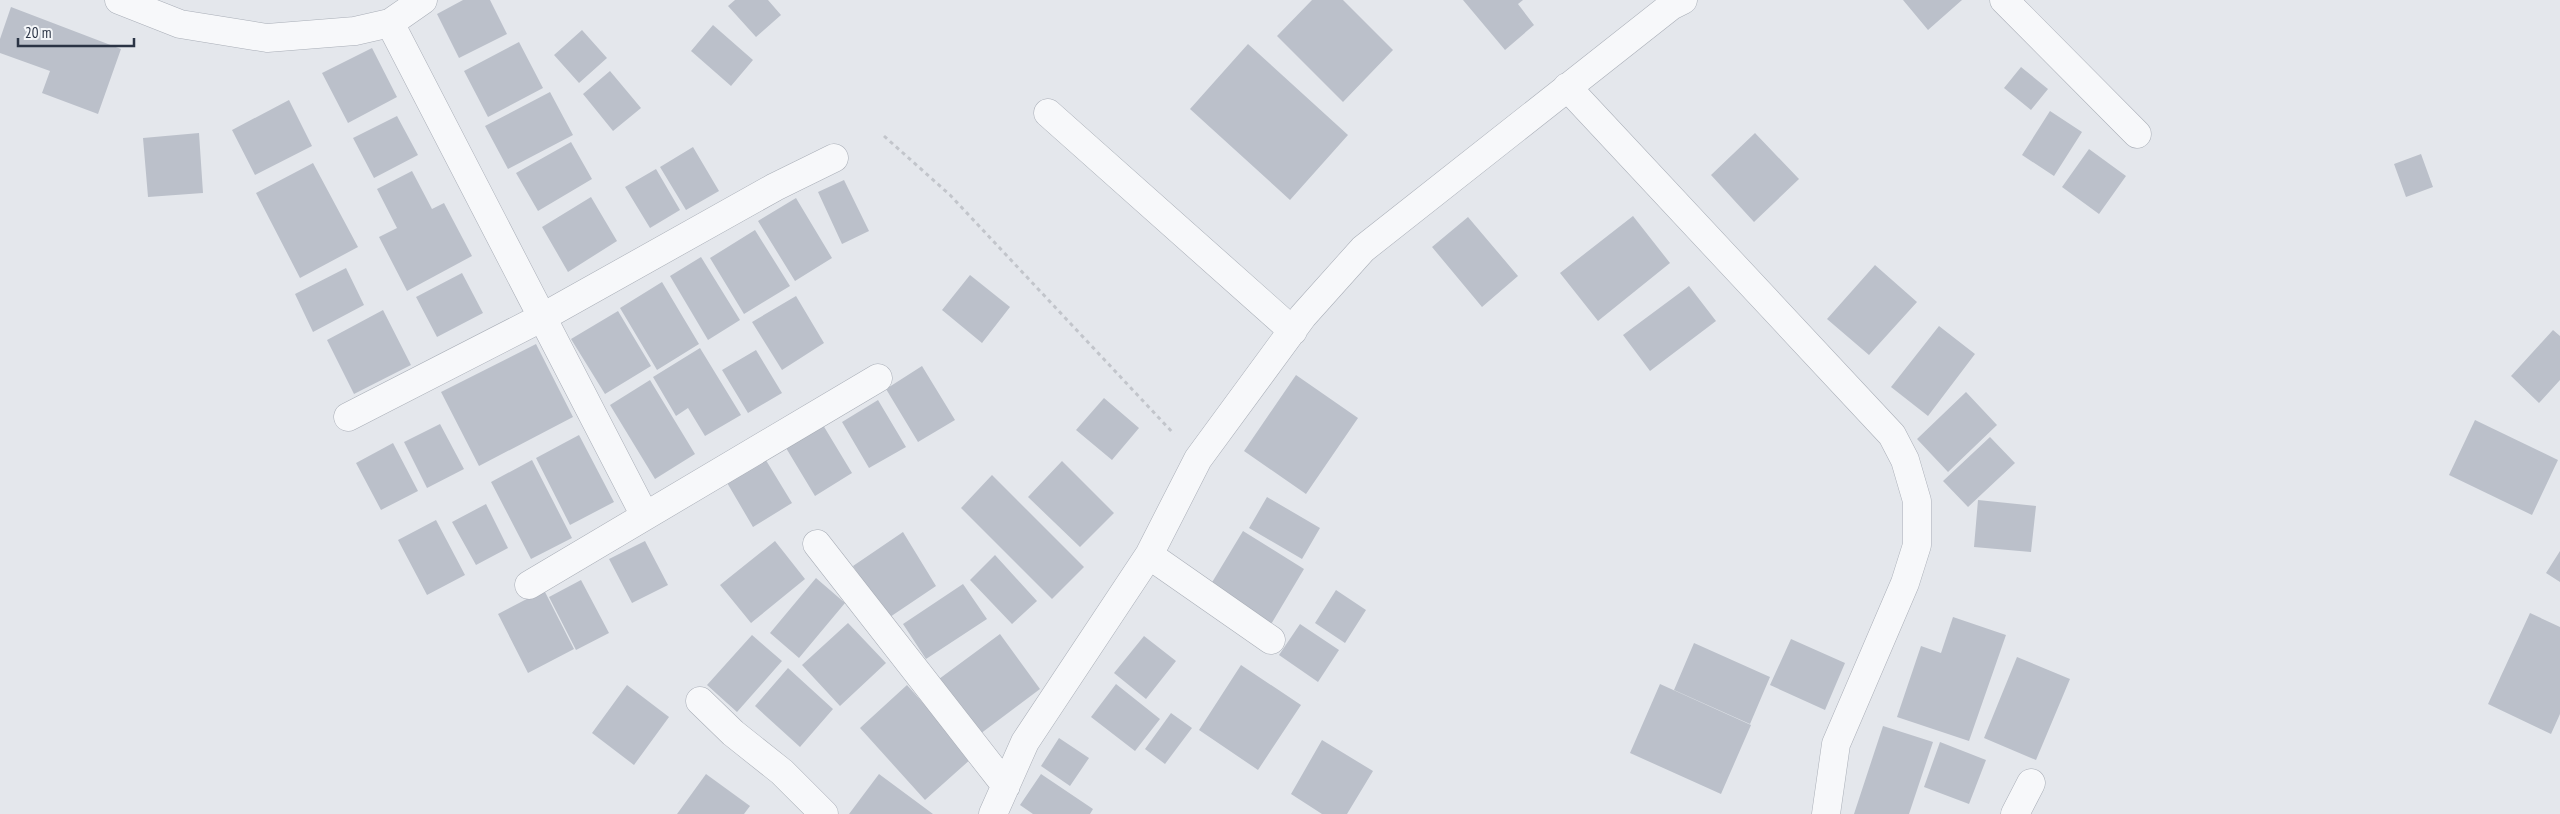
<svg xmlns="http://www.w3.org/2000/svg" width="2560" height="814" viewBox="0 0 2560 814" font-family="'PT Sans Narrow',sans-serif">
	<rect width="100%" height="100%" fill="#e4e7ec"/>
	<!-- building -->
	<path fill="#bbc0ca" d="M463 0H490L507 34 459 58 437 14Z
		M735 0H768L781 15 756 37 728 6Z
		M1312 0H1343L1393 50 1343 102 1277 36Z
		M1463 0H1523L1518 4 1534 25 1505 50Z
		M1903 0H1962L1928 30Z
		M11 7 121 49 98 114 42 93 50 71 0 53V39Z
		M713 25 753 60 731 86 691 51Z
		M582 30 607 58 579 83 554 55Z
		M519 42 543 88 488 117 464 71Z
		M1248 44 1348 135 1290 200 1190 109Z
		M372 48 397 97 348 123 322 73Z
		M2021 67 2048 89 2031 110 2004 88Z
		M610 71 641 108 613 131 583 94Z
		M550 92 573 135 508 169 485 126Z
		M289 100 312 146 255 175 232 130Z
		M2050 111 2082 132 2054 176 2022 155Z
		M397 116 418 155 374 178 353 138Z
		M199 133 203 193 148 197 143 138Z
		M1755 133 1799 179 1754 222 1711 175Z
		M571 142 592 179 538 211 516 173Z
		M693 147 719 191 686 210 660 167Z
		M2089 149 2126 176 2099 214 2062 187Z
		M2421 154 2433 187 2406 197 2394 164Z
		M313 163 358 247 300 278 256 193Z
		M656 169 680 210 650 228 625 187Z
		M412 171 432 209 444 203 472 256 407 291 379 237 397 228 377 189Z
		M844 180 869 231 842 244 818 192Z
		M591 197 617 241 568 272 542 227Z
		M796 198 832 258 795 281 758 221Z
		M1633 216 1670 263 1598 321 1560 273Z
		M1468 217 1518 276 1482 307 1432 247Z
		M755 230 790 286 744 314 710 258Z
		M701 257 740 320 708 340 670 276Z
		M1875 265 1917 302 1869 355 1827 319Z
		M346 268 364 305 313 332 295 294Z
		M462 273 483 313 437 337 416 297Z
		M970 275 1010 307 982 343 942 310Z
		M662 282 699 344 657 370 620 308Z
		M1689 286 1716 321 1650 371 1623 335Z
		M796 296 824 343 782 370 752 322Z
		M383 310 411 365 354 394 327 340Z
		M618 311 651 366 605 394 571 339Z
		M1939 326 1975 354 1928 416 1891 387Z
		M2553 330 2560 336V380L2539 403 2511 376Z
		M536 344 573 417 479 466 441 392Z
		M700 348 741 415 705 436 688 408 676 416 653 377Z
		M756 350 782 393 748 413 722 370Z
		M922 366 955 420 918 442 886 389Z
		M1296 375 1358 418 1306 494 1244 451Z
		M650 380 695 454 655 479 610 405Z
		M1966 392 1997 425 1948 472 1917 439Z
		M1104 398 1139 428 1112 460 1076 430Z
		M878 400 906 447 869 468 842 422Z
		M2475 420 2558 460 2532 515 2449 475Z
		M440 424 464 469 427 488 404 442Z
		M823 425 852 473 815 496 786 448Z
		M579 435 614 502 570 525 536 458Z
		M1990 437 2015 463 1968 507 1943 481Z
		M393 443 418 491 381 510 356 463Z
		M764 457 792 503 753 527 726 481Z
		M532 460 572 538 531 559 491 482Z
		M1062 461 1114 513 1080 547 1028 497Z
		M992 475 1084 567 1052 599 961 508Z
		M1267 497 1320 528 1302 559 1249 528Z
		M1978 500 2036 506 2031 552 1974 547Z
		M486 504 508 548 476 565 452 522Z
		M436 520 465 575 427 595 398 540Z
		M1243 531 1304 569 1270 626 1208 589Z
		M903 532 936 586 887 619 853 566Z
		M645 541 668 585 632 603 609 559Z
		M775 541 805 579 751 623 720 585Z
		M2560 551V582L2546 573Z
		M995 555 1037 601 1012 624 970 580Z
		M816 578 845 603 799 658 770 633Z
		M581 580 609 633 576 650 549 597Z
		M963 584 987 619 926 659 903 624Z
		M544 590 574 649 528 673 498 614Z
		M1336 590 1366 610 1345 643 1315 623Z
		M2530 613 2560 627V714L2551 734 2488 704Z
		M1953 617 2006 635 1969 741 1897 717 1921 646 1941 653Z
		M848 623 886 663 840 706 802 665Z
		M1300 624 1339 650 1318 682 1279 655Z
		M1000 634 1040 689 980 734 939 679Z
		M752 635 782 661 737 712 707 685Z
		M1144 636 1176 661 1146 699 1114 673Z
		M1791 639 1845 663 1825 710 1770 685Z
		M1694 643 1770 677 1750 724 1674 690Z
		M2017 657 2070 679 2036 760 1984 738Z
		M1241 665 1301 705 1258 770 1199 730Z
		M788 668 833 709 800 747 755 706Z
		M1116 684 1160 719 1135 751 1091 717Z
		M1660 684 1751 725 1721 794 1630 753Z
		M627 685 669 717 634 765 592 733Z
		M907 685 972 758 925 800 860 728Z
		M1171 713 1192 728 1165 764 1145 749Z
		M1883 726 1933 742 1909 814H1854Z
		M1059 738 1089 758 1070 786 1041 766Z
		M1322 740 1373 771 1347 814H1322L1291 794Z
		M1940 742 1986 760 1969 804 1924 787Z
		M706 774 750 806 744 814H677Z
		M879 774 933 814H849Z
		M1041 774 1093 809 1090 814H1033L1020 805Z"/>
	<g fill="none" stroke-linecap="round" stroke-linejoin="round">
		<!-- minor casing -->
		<g stroke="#a9aeb7" stroke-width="29">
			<path id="minor" d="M119 0 180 24 267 38 355 31 390 23 423 0
				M2004 0 2137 134
				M390 23 645 516
				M1567 87 1892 435 1905 460 1917 501V545L1905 583 1836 744 1826 814
				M1048 113 1293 331
				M348 417 541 318 775 187 834 158
				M817 544 1006 786
				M1149 555 1271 640
				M529 585 878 378
				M700 701 733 733 782 772 824 814
				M993 814 1025 742 1149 555 1198 459 1303 316 1363 249 1671 6 1683 0
				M2015 814 2031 783"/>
		</g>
		<!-- path -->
		<path stroke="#c2c5cb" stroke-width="3" stroke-dasharray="4 4" stroke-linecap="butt" d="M884 136 950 195 1174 434"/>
		<!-- minor -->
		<use href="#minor" stroke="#f7f8fa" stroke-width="28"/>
	</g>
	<!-- scale -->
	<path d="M18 38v8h116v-8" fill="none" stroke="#2b3445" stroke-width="2.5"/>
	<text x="25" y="38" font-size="15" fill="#2b3445" stroke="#f4f6f9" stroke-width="4" paint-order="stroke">20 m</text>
</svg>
